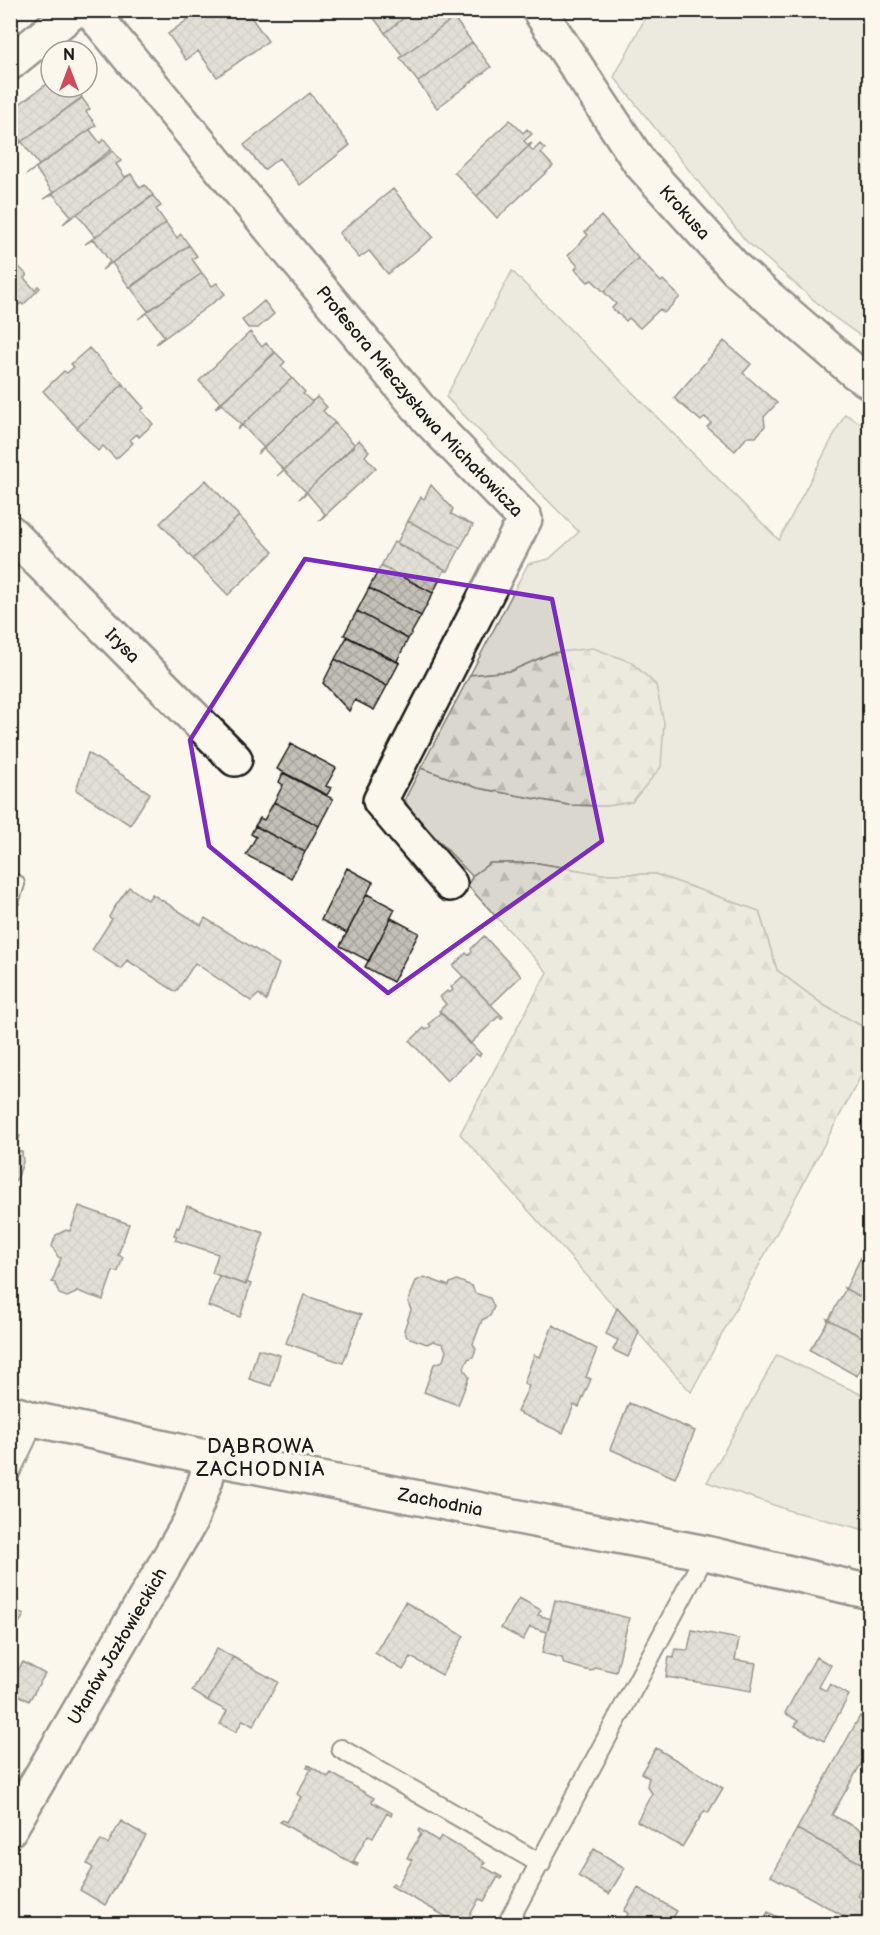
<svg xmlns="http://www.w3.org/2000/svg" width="880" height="1935" viewBox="0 0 880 1935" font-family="'Balsamiq Sans',sans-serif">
	<defs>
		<pattern id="forest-firs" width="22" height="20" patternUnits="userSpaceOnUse" patternTransform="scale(1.5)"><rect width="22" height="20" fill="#dad7ce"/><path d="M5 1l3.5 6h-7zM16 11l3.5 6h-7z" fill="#bab8b0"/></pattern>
		<pattern id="building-cross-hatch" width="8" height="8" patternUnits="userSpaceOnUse" patternTransform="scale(1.5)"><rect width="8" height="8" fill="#c3c0b8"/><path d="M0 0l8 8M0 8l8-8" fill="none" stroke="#a7a49e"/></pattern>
	</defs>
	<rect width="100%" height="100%" fill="#fbf7ec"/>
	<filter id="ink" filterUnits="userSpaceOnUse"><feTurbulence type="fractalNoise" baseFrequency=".0167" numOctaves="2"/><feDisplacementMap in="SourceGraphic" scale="12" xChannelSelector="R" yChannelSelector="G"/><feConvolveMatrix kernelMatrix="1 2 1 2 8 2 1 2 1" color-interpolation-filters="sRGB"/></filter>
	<g filter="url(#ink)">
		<!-- green -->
		<path fill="#dad7ce" stroke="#7b7a75" stroke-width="1.5" d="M649 11H869V342L831 315 746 241 614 77Z
			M512 271 779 540 845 414 869 428V1030L825 1006 777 970 759 911 655 874H601L538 863H490L472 876 408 808 405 799 421 768 478 788 569 805 606 806 632 802 552 653 511 671 470 675 528 564 549 559 579 532 446 397Z
			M777 1355 869 1398V1531L791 1511 707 1482Z"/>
		<!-- forest -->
		<path fill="url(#forest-firs)" stroke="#7b7a75" stroke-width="1.5" d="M593 648 631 662 656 685 664 723 661 767 632 802 606 806 569 805 478 788 421 768 470 675 511 671 552 653Z
			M490 863H538L601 874H655L759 911 777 970 825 1006 869 1030V1061L691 1392 460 1134 547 972 468 886 472 876Z"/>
		<!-- building -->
		<path fill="url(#building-cross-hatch)" stroke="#1c1c1c" stroke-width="1.5" d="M201 10H246L268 41 217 77 198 51 186 60 168 34Z
			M368 10H414L385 33Z
			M414 10H456L459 14 403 56 385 33Z
			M454 18 472 42 418 82 400 58Z
			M472 42 491 67 437 108 418 82Z
			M51 81V87H66L69 91 74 87 82 97 10 150 21 141 10 126V111Z
			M310 93 350 145 300 185 279 158 264 170 244 145Z
			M82 98 90 109 86 112 96 125 26 175 39 165 22 142 10 150Z
			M510 120 523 133 527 129 532 134 524 141 528 145 532 143 477 196 454 172Z
			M96 125 90 130 100 143 104 139 112 149 53 193 35 168Z
			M532 143 529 147 533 151 540 144 545 149 541 153 553 166 497 218 477 196Z
			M113 151 121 161 116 164 125 177 131 174 63 224 71 216 53 194 44 199Z
			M131 174 140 188 145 185 153 195 95 237 77 214Z
			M393 189 433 237 388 274 369 251 359 258 339 233Z
			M153 196 161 206 156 209 166 223 102 270 110 262 94 239 85 244Z
			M601 216 638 258 604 292 592 280 588 282 575 269 578 266 568 255 588 235 585 232Z
			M166 223 177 238 181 234 189 245 130 288 112 263Z
			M189 245 197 256 192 259 202 273 148 311 130 287Z
			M10 258 27 275 24 278 35 290 38 286 40 288 23 305 21 303 14 310 15 311 10 316Z
			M638 258 661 282 663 280 680 297 664 313 660 309 640 328 629 318 626 321 612 308 616 304 604 292Z
			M202 273 212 286 217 283 225 294 156 344 164 336 147 313 138 319Z
			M264 301 274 314 258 328H248L242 320Z
			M250 332 262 347 266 343 275 353 215 408 220 402 199 381Z
			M724 341 751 364 743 373 777 403 764 417 765 426 756 437H747L735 451 707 427 711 423 705 417 701 421 674 398Z
			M89 348 123 384 77 428 43 391 64 371 67 373 74 367 71 364Z
			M275 352 285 362 281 366 292 378 237 430 241 425 222 404 216 408Z
			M292 378 305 392 303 394 311 401 314 400 264 448 242 425Z
			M123 384 144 408 141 410 153 424 139 437 137 434 130 440 133 443 116 459 103 446 98 451 77 428Z
			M317 397 327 407 323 411 335 423 277 476 284 470 264 449 257 454Z
			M335 423 355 445 306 492 284 470Z
			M359 440 369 451 365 456 376 468 319 521 325 514 307 493 299 499Z
			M206 480 239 516 193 559 160 523Z
			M431 485 453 509 451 514 473 525 460 548 408 521 421 497 424 499Z
			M239 516 273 552 228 595 193 559Z
			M408 521 460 548 448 571 397 543Z
			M394 542 448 571H444L433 593 381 566Z
			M381 566 433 593 421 616 369 588Z
			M369 588 421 616 408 639 357 611Z
			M357 611 408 639 397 661 400 663 344 635Z
			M347 637 399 663 387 686 335 659Z
			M335 659 387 686 374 710 355 700 349 711 323 683Z
			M291 744 336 768 326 786 331 788 327 795 277 769Z
			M88 753 150 793 130 825 76 790Z
			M283 773 333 799 319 826 274 802 283 785 279 782Z
			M274 802 319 826 305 852 255 826 260 818 264 820Z
			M255 826 305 852 291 878 246 855 256 837 251 834Z
			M347 868 373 882 347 933 321 920Z
			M129 887 148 900 152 894 201 925 205 918 279 964 266 1001 259 994 251 1001 195 963 176 992 127 960 121 969 92 950 112 919 109 917 114 908Z
			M367 894 395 909 369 961 340 946Z
			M391 918 419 933 393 982 365 967Z
			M484 936 521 976 491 1005 453 966 466 953 468 955 472 952 471 949Z
			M463 976 503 1017 501 1019 499 1016 470 1044 439 1011 446 1004 440 997 447 991 449 993 453 990 451 987Z
			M441 1012 481 1054 479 1056 476 1054 447 1081 410 1041 424 1028 426 1030 431 1026 429 1024Z
			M10 1133 20 1136 15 1150 22 1152 23 1162 18 1177 11 1185Z
			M79 1206 129 1224 118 1255 123 1257 118 1272 113 1271 103 1300 77 1291 76 1293 67 1297 59 1294 55 1283 52 1282 61 1258 58 1257 52 1246 56 1235 66 1230 70 1231Z
			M187 1206 264 1233 246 1285 212 1273 218 1254 175 1240 177 1236 174 1235 177 1227 179 1228Z
			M870 1244V1262L861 1257Z
			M861 1257 870 1262V1302L844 1288H846Z
			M219 1276 246 1285V1282L251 1284 240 1317 208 1306Z
			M424 1277 449 1286 450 1283 457 1280 472 1286 475 1293 490 1298 494 1307 490 1316 482 1320 473 1344 476 1349 473 1357 468 1359 464 1368 469 1377 458 1405 424 1392 434 1364 443 1361 446 1351 443 1344 433 1341 427 1344 407 1337 404 1330 411 1310 408 1302 416 1281Z
			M844 1288 870 1302V1341L827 1319H829L845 1290Z
			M304 1295 361 1315 343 1363 286 1343Z
			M617 1308 639 1332 628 1357 613 1350 618 1340 606 1334Z
			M827 1319 870 1341V1351L857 1376 810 1350 828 1321Z
			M553 1325 597 1349 586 1377 591 1379 579 1407 574 1405 563 1433 517 1412 529 1386 524 1383 534 1355 540 1357Z
			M258 1349 280 1355 271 1386 249 1379Z
			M629 1403 695 1431 675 1478 610 1449Z
			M519 1598 541 1610 538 1615 551 1619 547 1632 530 1627 523 1640 501 1628Z
			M555 1600 629 1618 616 1672 595 1667 593 1670 590 1671 564 1664 562 1658 542 1653Z
			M405 1602 464 1636 442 1675 411 1657 403 1670 375 1653Z
			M10 1607 24 1615 10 1638Z
			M692 1630 739 1639 735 1660 756 1663 751 1691 666 1677 669 1657 674 1658 675 1649 688 1650Z
			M217 1648 233 1657 208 1701 192 1691Z
			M233 1657 278 1682 253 1726 243 1720 236 1732 220 1724 227 1711 208 1701Z
			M816 1657 831 1665 819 1687 826 1691 830 1684 849 1695 824 1741 795 1726 798 1721 785 1713Z
			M23 1662 45 1674 29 1701 10 1690V1683Z
			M860 1716 870 1722V1748L832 1815 870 1835V1868L797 1829Z
			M656 1748 723 1788 708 1813 704 1811 682 1847 637 1821 652 1793 647 1786 649 1778 641 1773Z
			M308 1765 328 1777 331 1773 374 1798 372 1802 392 1813 391 1816 387 1813 373 1838 368 1835 353 1862 358 1864 357 1866 280 1822 282 1820 286 1822 301 1797 297 1794 311 1769 307 1768Z
			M121 1821 146 1836 105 1905 80 1890 93 1868 87 1864 101 1840 108 1844Z
			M419 1829 438 1841 441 1836 485 1862 482 1866 502 1877 501 1879 498 1877 484 1901 479 1899 465 1924H459L391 1886 393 1883 397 1886 412 1860 407 1858 421 1834 418 1831Z
			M797 1829 870 1868V1876L858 1896 870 1903V1924H858L771 1876Z
			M594 1849 625 1868 609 1894 578 1876Z
			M638 1888 677 1911 669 1924H624L628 1913 624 1911Z
			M768 1912 791 1924H761Z"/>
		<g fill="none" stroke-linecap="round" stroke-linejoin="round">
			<!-- service casing -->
			<g stroke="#1c1c1c" stroke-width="22">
				<path id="service" d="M10 899 15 884
					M10 1473 26 1440 33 1419
					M341 1749 541 1864
					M507 1924 706 1553"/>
			</g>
			<!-- minor casing -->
			<g stroke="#1c1c1c" stroke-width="38">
				<g id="minor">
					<path id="s1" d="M90 10 428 419 525 519 380 801 450 884"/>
					<path id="s2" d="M539 10 640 163 737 270 855 372 870 382"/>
					<path d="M10 63 75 10"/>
					<path id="s3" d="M10 532 235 759"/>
					<path id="s4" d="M10 1412 33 1419 211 1458 706 1553 870 1592"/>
					<path id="s5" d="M10 1829 190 1522 206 1479 211 1458"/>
				</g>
			</g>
			<!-- service -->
			<use href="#service" stroke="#fbf7ec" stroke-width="18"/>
			<!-- minor -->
			<use href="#minor" stroke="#fbf7ec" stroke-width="33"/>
		</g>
	</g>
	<!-- marked area -->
	<path d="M0 0H880V1935H0ZM305 559 552 599 602 841 388 993 209 846 190 740Z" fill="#fbf7ec" fill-opacity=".55" fill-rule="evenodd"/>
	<path fill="none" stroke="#7b2cbf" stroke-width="4.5" stroke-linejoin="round" d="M305 559 552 599 602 841 388 993 209 846 190 740Z"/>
	<g text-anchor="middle" stroke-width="6" stroke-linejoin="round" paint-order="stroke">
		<!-- street labels -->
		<g font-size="18" fill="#1c1c1c" stroke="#fbf7ec">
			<text dy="6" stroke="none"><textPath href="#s2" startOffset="250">Krokusa</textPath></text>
			<text dy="6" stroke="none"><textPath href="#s1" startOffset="512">Profesora Mieczysława Michałowicza</textPath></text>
			<text dy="6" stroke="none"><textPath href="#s3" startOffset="160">Irysa</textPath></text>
			<text dy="6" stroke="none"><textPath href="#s4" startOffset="440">Zachodnia</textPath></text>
			<text dy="6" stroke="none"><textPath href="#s5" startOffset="212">Ułanów Jazłowieckich</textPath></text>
		</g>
		<!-- neighbourhood labels -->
		<g font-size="20" letter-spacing="1.5" fill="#1c1c1c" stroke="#fbf7ec">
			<text x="261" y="1453">DĄBROWA<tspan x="261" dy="23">ZACHODNIA</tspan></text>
		</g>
	</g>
	<!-- margin -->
	<rect width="880" height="1935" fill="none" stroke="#fbf7ec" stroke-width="36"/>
	<rect x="18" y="18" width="844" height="1899" fill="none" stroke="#1c1c1c" stroke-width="2" filter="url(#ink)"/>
	<!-- north arrow -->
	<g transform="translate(69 69)"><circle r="28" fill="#fbf7ec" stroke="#a29f99" stroke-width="1.5"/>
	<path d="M0-4.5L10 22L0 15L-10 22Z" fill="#d1495b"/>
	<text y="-9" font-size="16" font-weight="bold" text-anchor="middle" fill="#1c1c1c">N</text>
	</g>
</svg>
